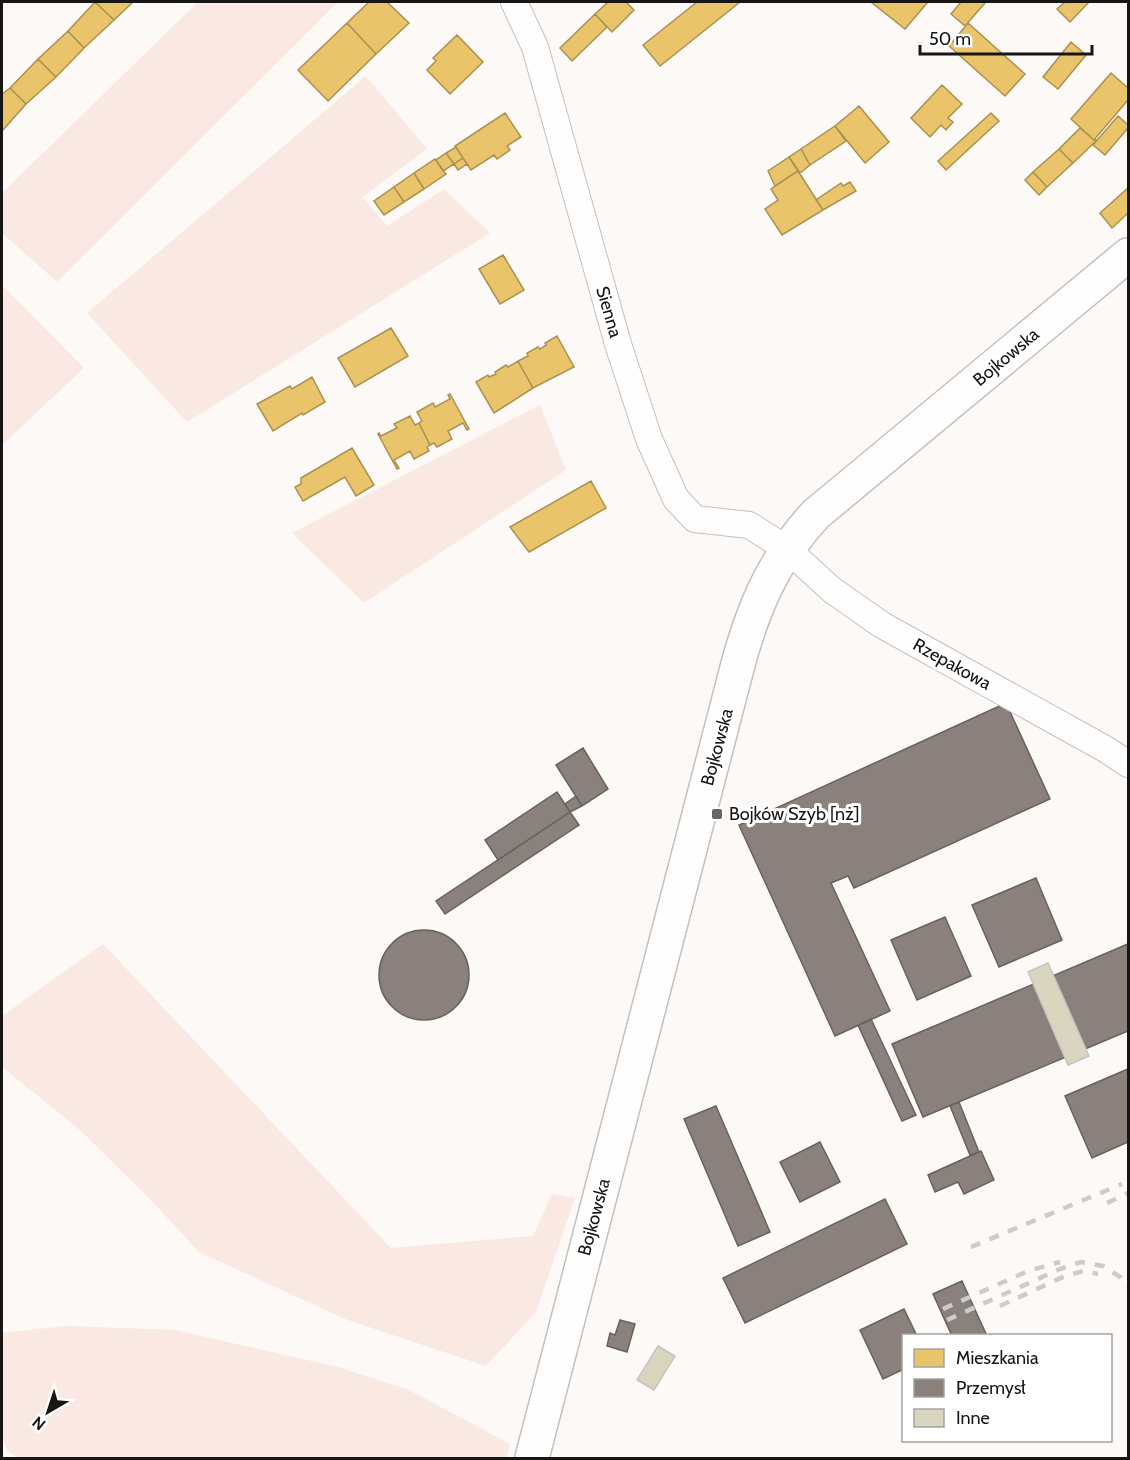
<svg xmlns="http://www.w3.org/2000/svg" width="1130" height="1460" viewBox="0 0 1130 1460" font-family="Cabin,sans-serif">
	<rect width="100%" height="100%" fill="#fcf9f6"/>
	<!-- green -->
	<path fill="#fae8e3" d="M198 2H338L57 282 2 233V193Z
		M366 76 427 149 362 197 387 226 444 189 490 233 187 422 87 313Z
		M2 285 84 368 2 445Z
		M540 405 566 470 364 603 292 533Z
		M103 944 391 1248 533 1236 552 1194 575 1198 536 1312 486 1366 345 1319 199 1252 151 1200 80 1130 2 1067V1016Z
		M66 1326 175 1330 338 1367 409 1390 510 1444 506 1458H18L7 1450 2 1436V1333Z"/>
	<!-- homes -->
	<path fill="#e9c46a" stroke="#aa9050" stroke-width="1.5" d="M95 2 114 20 84 48 68 31Z
		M95 2H133L114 20Z
		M369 2H387L409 23 376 54 347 23Z
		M608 2H626L634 10 612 32 595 14Z
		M697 2H740L660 66 643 45Z
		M871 2H924L927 3 905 29Z
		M961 2H983L985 3 965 26 951 14Z
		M1065 2H1089L1070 22 1057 9Z
		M595 14 607 27 572 61 560 48Z
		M347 23 376 54 328 101 298 70Z
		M968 23 1025 74 1005 96 949 46Z
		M68 31 84 48 56 77 38 59Z
		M457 35 483 62 450 94 427 70 436 61 433 58Z
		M1071 42 1086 55 1058 89 1043 77Z
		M38 59 56 77 26 104 10 88Z
		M1111 73 1128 88V100L1094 140 1071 119Z
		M942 85 962 104 948 118 953 122 946 130 941 125 930 137 911 118Z
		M10 88 26 104 2 131V94Z
		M859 106 889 142 865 163 835 126Z
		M505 113 521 137 507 146 510 150 497 159 494 155 471 170 455 146Z
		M991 113 999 121 946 170 938 161Z
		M1118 116 1128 125V128L1105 155 1093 145Z
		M835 126 846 141 810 165 801 149Z
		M1080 128 1094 140H1097L1073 163 1059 149Z
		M456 147 463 158 454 164 446 153Z
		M801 149 810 165 800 173 789 157Z
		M1059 149 1073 163 1047 187 1033 172Z
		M446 153 454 164 443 171 436 160Z
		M789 157 798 171 775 186 768 171Z
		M463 158 467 164 458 170 454 164Z
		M435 159 446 174 424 189 414 173Z
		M798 171 823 210 782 235 765 209 778 200 771 189Z
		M1033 172 1047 187 1039 195 1025 180Z
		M414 173 424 189 404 202 394 187Z
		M850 182 856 191 823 210 816 200 841 183 843 186Z
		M394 187 404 202 384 215 374 201Z
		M1128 188V213L1112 228 1100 213Z
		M503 255 524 290 500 304 479 269Z
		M391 328 408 356 355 387 338 358Z
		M557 336 574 367 533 388 518 361 528 356 527 353 538 347 540 349 546 345 545 343Z
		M518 361 533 388 494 413 476 382 488 375 489 377 496 374 495 372 506 365 508 367Z
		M312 377 325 402 303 415 302 413 273 431 257 404 290 386 292 389Z
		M450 394 469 429 467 430 463 423 448 431 452 439 437 447 434 443 430 445 419 423 422 421 417 412 433 403 435 407 450 399 448 395Z
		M410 416 415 425 419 423 430 445 427 447 429 451 414 459 410 451 394 460 399 468 397 469 378 434 379 433 381 436 397 428 394 424Z
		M352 448 374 485 356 496 345 477 303 501 295 487 301 484V478Z
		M591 481 606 508 529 552 510 527Z"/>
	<!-- industry -->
	<path fill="#8a817c" stroke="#68615d" stroke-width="1.5" d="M1006 703 1050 799 854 888 848 876 831 883 890 1011 835 1036 739 825Z
		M583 748 608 789 582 806 556 765Z
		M557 792 570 812 498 860 485 840Z
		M576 796 582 806 570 812 565 804Z
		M570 812 579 825 445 914 436 901Z
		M1036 878 1062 940 999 967 972 905Z
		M945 917 971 976 917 1000 891 940Z
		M379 975a45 45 0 1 1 90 0a45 45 0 1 1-90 0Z
		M1128 944V1031L923 1117 892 1044Z
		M871 1019 916 1115 902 1121 858 1025Z
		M1128 1069V1142L1092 1158 1065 1096Z
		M959 1102 979 1152 970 1155 950 1106Z
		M716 1106 770 1232 738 1246 684 1119Z
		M820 1142 840 1182 800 1202 780 1162Z
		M981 1151 994 1180 964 1194 958 1182 935 1192 928 1175Z
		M885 1199 907 1244 745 1323 723 1278Z
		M962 1281 987 1336H952L933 1294Z
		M904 1309 917 1336H904V1369L883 1379 860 1330Z
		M620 1320 635 1324 627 1352 607 1346 610 1333 615 1335Z"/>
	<!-- building -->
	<path fill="#dad5be" stroke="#c6c4c2" stroke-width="1.5" d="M1048 963 1089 1056 1068 1065 1028 972Z
		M658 1346 675 1356 654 1390 637 1380Z"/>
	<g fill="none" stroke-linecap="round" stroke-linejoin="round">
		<!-- street casing -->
		<g stroke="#c3c1be" stroke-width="28">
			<path id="street" d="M514 2 535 47 618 344 649 439 676 499 695 519 749 525 787 549 832 590 882 625 1107 750 1128 764"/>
		</g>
		<!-- secondary casing -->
		<g stroke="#c3c1be" stroke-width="36">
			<path id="secondary" d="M532 1458 737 668C753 608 773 560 816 514L1128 255"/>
		</g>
		<!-- street -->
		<use href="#street" stroke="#fffefe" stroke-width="26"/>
		<!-- secondary -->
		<use href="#secondary" stroke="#fffefe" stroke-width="33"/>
		<!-- rail -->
		<path stroke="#ccc" stroke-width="4.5" stroke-dasharray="10 10" stroke-linecap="butt" d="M1107 1203 1128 1193
			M971 1247 1122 1184
			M1000 1306 1063 1277 1083 1271 1098 1274
			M943 1309 1028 1271 1060 1262
			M947 1320 1060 1269 1081 1262 1103 1266 1120 1277 1128 1286"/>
	</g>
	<!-- markers -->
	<rect fill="#686563" stroke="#fff" stroke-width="2" x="711" y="808" width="12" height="12" rx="3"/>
	<g text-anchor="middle" stroke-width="6" stroke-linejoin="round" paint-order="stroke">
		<!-- street labels -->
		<g font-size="18" fill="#181614" stroke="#fff">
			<text transform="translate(609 312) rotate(74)" y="6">Sienna</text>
			<text transform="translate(1006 357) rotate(-40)" y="6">Bojkowska</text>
			<text transform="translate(952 664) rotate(29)" y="6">Rzepakowa</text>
			<text transform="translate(717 747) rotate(-75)" y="6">Bojkowska</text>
			<text transform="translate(594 1217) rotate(-75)" y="6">Bojkowska</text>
		</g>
		<!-- poi labels -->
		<g font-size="18" fill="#181614" stroke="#fff" text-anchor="start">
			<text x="729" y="820">Bojków Szyb [nż]</text>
		</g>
	</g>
	<!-- border -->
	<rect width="1130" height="1460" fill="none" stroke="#181614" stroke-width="6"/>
	<!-- legend -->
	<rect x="902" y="1334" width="210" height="108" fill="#ffffff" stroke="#a3a2a1" stroke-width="1.5"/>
	<rect x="914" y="1349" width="30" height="18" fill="#e9c46a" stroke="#a3a2a1" stroke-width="1.5"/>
	<text x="956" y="1364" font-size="18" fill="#181614">Mieszkania</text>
	<rect x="914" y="1379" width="30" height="18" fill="#8a817c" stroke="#a3a2a1" stroke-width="1.5"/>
	<text x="956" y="1394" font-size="18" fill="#181614">Przemysł</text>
	<rect x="914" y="1409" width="30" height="18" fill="#dad5be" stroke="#a3a2a1" stroke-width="1.5"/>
	<text x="956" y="1424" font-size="18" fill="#181614">Inne</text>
	<!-- north arrow -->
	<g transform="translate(48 1412) rotate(219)" stroke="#ffffff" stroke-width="4.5" paint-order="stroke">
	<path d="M0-4.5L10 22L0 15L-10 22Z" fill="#181614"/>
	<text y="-9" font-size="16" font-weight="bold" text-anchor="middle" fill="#181614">N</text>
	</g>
	<!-- scale -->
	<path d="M920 45v9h172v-9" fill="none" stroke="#181614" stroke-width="3"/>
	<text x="929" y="45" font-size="18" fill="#181614" stroke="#ffffff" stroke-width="4.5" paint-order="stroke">50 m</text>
</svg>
